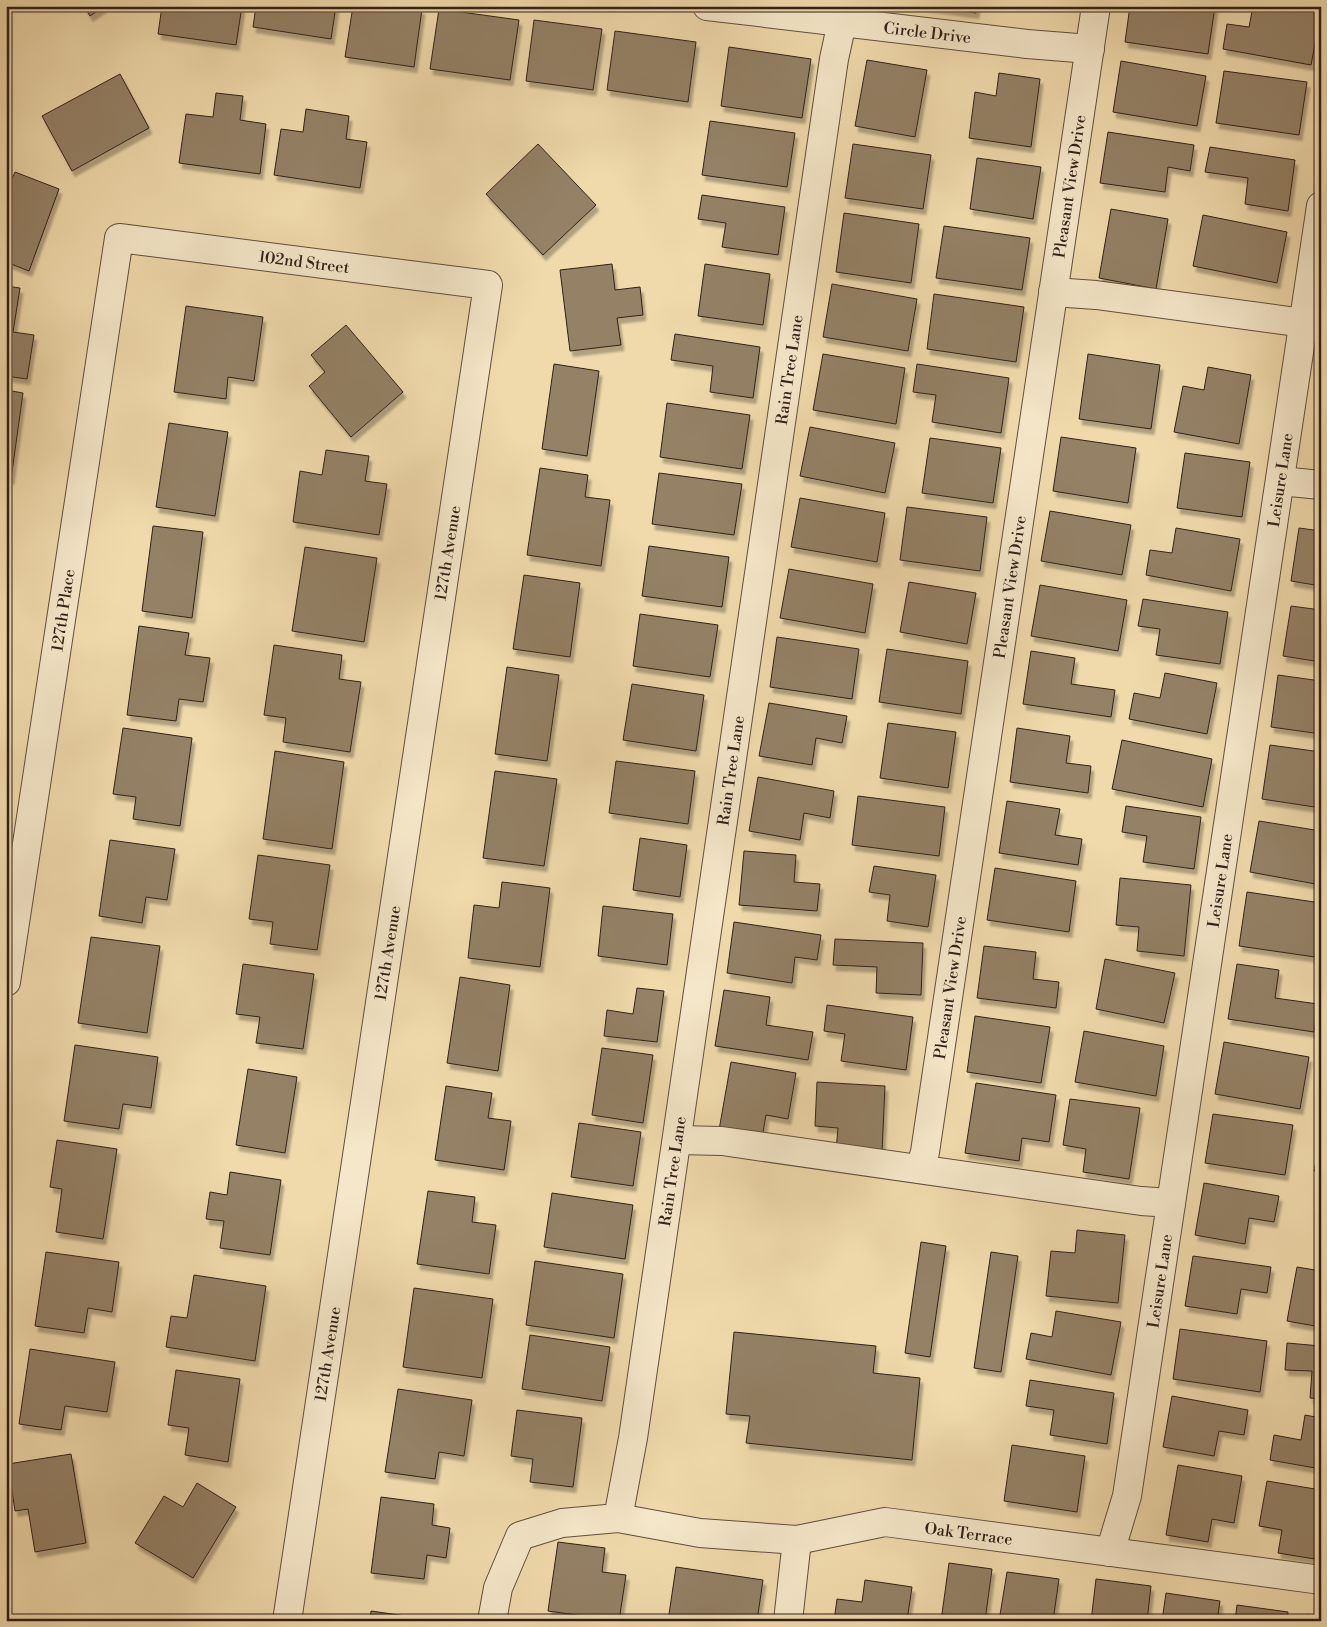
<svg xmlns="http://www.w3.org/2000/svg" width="1327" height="1627" viewBox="0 0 1327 1627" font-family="'Libre Bodoni',serif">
	<defs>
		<filter id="shadow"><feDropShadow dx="3" dy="5.5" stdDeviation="1" flood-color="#0004"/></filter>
	</defs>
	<rect width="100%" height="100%" fill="#f0daac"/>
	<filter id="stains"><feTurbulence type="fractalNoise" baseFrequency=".004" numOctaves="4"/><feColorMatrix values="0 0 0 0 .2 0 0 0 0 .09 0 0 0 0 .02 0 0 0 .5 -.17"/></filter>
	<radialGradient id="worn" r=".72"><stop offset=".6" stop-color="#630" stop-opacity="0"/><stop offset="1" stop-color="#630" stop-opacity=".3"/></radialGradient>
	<!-- building -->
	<path fill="#948166" stroke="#30211a" filter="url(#shadow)" d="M84 6H105L90 16Z
		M162 6H242L236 45 158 34Z
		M256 6H336L331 39 253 27Z
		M353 6H401L422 9 414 67 345 57Z
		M925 6H977L976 13Z
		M1130 6H1215L1208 54 1125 42Z
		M1253 6H1281L1321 13 1311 65 1223 49 1227 24 1249 27Z
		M439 9 519 20 510 80 430 69Z
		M534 20 602 29 593 90 526 81Z
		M615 31 696 42 688 102 607 90Z
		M729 47 811 59 802 118 721 106Z
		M867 60 927 70 915 137 855 126Z
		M1121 61 1206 76 1197 126 1113 112Z
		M1224 71 1307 82 1299 135 1216 123Z
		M999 73 1040 79 1031 147 969 138 975 92 996 96Z
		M120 74 149 128 72 171 42 116Z
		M216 93 243 96 240 120 266 124 260 174 179 163 186 114 213 117Z
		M306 109 349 116 346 139 367 142 360 188 274 175 281 129 303 132Z
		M710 121 795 133 787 187 702 175Z
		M1108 132 1194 145 1190 171 1168 167 1165 192 1100 183Z
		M538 144 596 205 543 255 486 194Z
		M853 144 931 155 923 209 845 198Z
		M1210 147 1295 160 1288 211 1245 204 1248 178 1205 172Z
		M977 158 1041 167 1033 219 970 209Z
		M15 172 59 189 29 271 6 262V193Z
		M702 195 785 207 778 255 722 247 726 223 698 219Z
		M1111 209 1168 219 1156 289 1099 278Z
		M844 213 919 224 911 283 836 272Z
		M1203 215 1287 232 1277 283 1193 266Z
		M944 226 1030 238 1022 290 936 278Z
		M612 264 615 290 640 287 643 315 617 318 621 345 570 351 560 270Z
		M705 264 770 274 763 325 698 316Z
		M832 284 917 299 908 351 823 337Z
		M6 286 20 288 13 332 34 335 27 379 6 376Z
		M934 294 1024 307 1016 362 927 349Z
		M186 306 263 317 254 381 228 377 226 399 174 392Z
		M346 325 403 392 351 437 309 386 325 372 311 355Z
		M675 334 760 347 753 398 710 392 713 366 671 360Z
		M823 354 905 368 896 424 813 410Z
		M1088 354 1160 365 1151 429 1079 419Z
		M554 364 599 371 587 456 542 449Z
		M917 364 1009 378 1001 433 932 422 936 395 913 392Z
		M1208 367 1251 375 1239 444 1174 432 1183 386 1204 390Z
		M6 390 23 393 11 479H6Z
		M667 403 750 415 742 469 660 457Z
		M169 423 228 432 215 516 156 507Z
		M810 427 895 443 885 493 800 476Z
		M1061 437 1136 448 1128 503 1053 491Z
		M930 438 1001 448 993 503 922 493Z
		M326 450 369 456 365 481 387 484 379 535 293 522 300 471 322 475Z
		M1185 453 1250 462 1242 517 1177 508Z
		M540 468 588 475 585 497 610 500 601 566 527 555Z
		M659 473 742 484 734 535 652 524Z
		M800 498 885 513 877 562 791 547Z
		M907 507 987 517 980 571 900 560Z
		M1050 511 1131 525 1122 575 1041 561Z
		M153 526 203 532 192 618 142 611Z
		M1176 528 1240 539 1231 591 1146 575 1150 550 1172 553Z
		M1299 528 1321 531V586L1291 581Z
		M649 546 729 557 722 607 642 596Z
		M305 547 377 558 364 642 292 631Z
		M789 569 873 584 865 633 780 618Z
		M524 575 580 583 570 657 513 649Z
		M909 582 976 593 967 644 900 632Z
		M1040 585 1127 600 1118 651 1031 636Z
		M1143 599 1228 612 1220 664 1156 655 1160 629 1138 626Z
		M1291 606 1321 610V662L1283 656Z
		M640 614 718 625 710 677 633 666Z
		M139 626 189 633 185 655 210 658 203 702 179 699 176 721 127 715Z
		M777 637 859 649 852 699 770 687Z
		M274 645 342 655 339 679 361 682 350 752 283 742 286 718 264 715Z
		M887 649 968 661 961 714 879 702Z
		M1031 651 1075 658 1071 684 1115 690 1111 717 1023 704Z
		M507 667 559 675 547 761 495 754Z
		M1165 673 1217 683 1207 734 1129 719 1134 693 1160 698Z
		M1278 675 1321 681V734L1271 727Z
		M632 684 704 695 696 751 623 740Z
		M769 703 847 716 842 743 816 738 812 765 759 756Z
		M888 723 956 732 948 788 880 778Z
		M123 728 192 738 180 826 133 819 136 797 113 794Z
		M1017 728 1070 736 1066 763 1091 766 1088 793 1010 782Z
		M1122 740 1212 759 1203 807 1112 789Z
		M1270 745 1321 752V808L1262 799Z
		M275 751 344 762 332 849 263 839Z
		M616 761 695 771 688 824 609 813Z
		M495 771 557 779 544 866 483 858Z
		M758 777 834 791 830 818 804 813 800 840 749 831Z
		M858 796 945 807 939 856 852 845Z
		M1007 801 1060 809 1055 835 1082 839 1078 865 999 853Z
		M1126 806 1201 817 1194 869 1143 862 1147 836 1122 832Z
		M1259 821 1321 831V885L1250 872Z
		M640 838 687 845 680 897 633 890Z
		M110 840 175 849 167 900 146 897 142 923 99 916Z
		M744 851 796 855 794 882 820 884 817 911 739 905Z
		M258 855 330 865 317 950 270 944 273 922 249 919Z
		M874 866 936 875 928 927 887 921 890 895 869 892Z
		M995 868 1076 881 1069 932 987 920Z
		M1120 878 1191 885 1184 956 1137 951 1139 927 1116 925Z
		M502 882 550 888 540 967 468 958 474 905 499 908Z
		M1247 892 1321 903V921L1315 957 1239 946Z
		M603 906 673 914 667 965 598 956Z
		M734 922 821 935 817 960 795 957 792 983 727 973Z
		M91 937 160 946 147 1033 78 1023Z
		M835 939 923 943 921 995 876 993 877 967 833 965Z
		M984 946 1036 952 1033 979 1059 982 1056 1008 977 998Z
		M1105 959 1175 973 1164 1023 1096 1009Z
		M243 964 314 974 303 1049 256 1043 260 1017 236 1014Z
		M1237 964 1279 970 1275 998 1318 1004 1314 1032 1228 1019Z
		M460 977 510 985 498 1071 447 1063Z
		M637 988 664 991 657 1042 604 1036 607 1010 633 1014Z
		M724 990 770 997 766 1025 813 1032 808 1060 715 1046Z
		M827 1005 913 1017 906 1070 841 1061 845 1034 824 1031Z
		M975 1016 1050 1027 1041 1083 967 1072Z
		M1084 1031 1164 1046 1156 1096 1075 1082Z
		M1224 1042 1309 1057 1300 1109 1215 1094Z
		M75 1045 158 1057 151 1108 123 1104 119 1129 64 1121Z
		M602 1048 653 1055 643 1123 592 1115Z
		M731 1062 796 1073 788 1119 766 1115 762 1138 719 1130Z
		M248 1069 297 1077 285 1153 236 1145Z
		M817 1082 885 1086 882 1152 836 1150 838 1128 815 1126Z
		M976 1083 1056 1095 1049 1142 1022 1138 1019 1161 965 1153Z
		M446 1086 492 1093 488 1118 511 1121 504 1170 435 1160Z
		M1070 1099 1140 1108 1129 1179 1083 1172 1086 1149 1063 1145Z
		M1213 1114 1293 1125 1285 1175 1205 1163Z
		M579 1123 641 1132 633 1186 571 1177Z
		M57 1140 117 1149 103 1239 56 1232 62 1189 50 1187Z
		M1319 1145 1321 1146V1172L1314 1171Z
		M230 1172 281 1180 270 1255 220 1248 224 1221 206 1219 210 1192 227 1195Z
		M1204 1183 1279 1196 1274 1222 1249 1218 1245 1244 1195 1235Z
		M428 1191 475 1197 472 1222 496 1225 489 1274 417 1264Z
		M552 1193 633 1205 625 1259 544 1247Z
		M1077 1230 1125 1235 1118 1303 1046 1296 1051 1251 1075 1253Z
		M921 1242 946 1246 930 1357 905 1353Z
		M46 1252 119 1262 112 1312 88 1308 84 1333 35 1326Z
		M991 1252 1018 1256 1001 1372 974 1368Z
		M1193 1256 1271 1267 1267 1293 1241 1289 1237 1314 1185 1306Z
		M535 1261 623 1274 614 1338 526 1325Z
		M1297 1267 1321 1271V1327L1287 1321Z
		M194 1275 266 1286 255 1361 166 1347 171 1316 187 1318Z
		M414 1288 493 1299 482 1378 403 1367Z
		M1056 1311 1121 1322 1111 1375 1026 1359 1031 1333 1052 1337Z
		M1180 1329 1267 1341 1260 1392 1173 1379Z
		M734 1332 876 1346 873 1373 920 1378 912 1460 746 1443 750 1416 726 1414Z
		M530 1335 610 1347 602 1401 522 1389Z
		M1287 1343 1321 1346V1399L1310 1398 1312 1371 1285 1370Z
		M30 1349 115 1362 107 1412 65 1406 61 1430 19 1424Z
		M176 1370 240 1379 228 1462 185 1455 189 1428 168 1425Z
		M1030 1380 1114 1393 1107 1444 1050 1435 1054 1410 1026 1406Z
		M398 1389 472 1400 464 1456 439 1452 435 1479 385 1472Z
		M1172 1396 1248 1410 1244 1435 1219 1431 1214 1456 1163 1447Z
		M517 1410 582 1418 573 1487 530 1482 533 1459 511 1456Z
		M1305 1415 1321 1418V1469L1270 1460 1274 1435 1301 1440Z
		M1012 1445 1085 1456 1077 1512 1004 1501Z
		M71 1454 86 1543 35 1552 28 1509 15 1511 8 1464Z
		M1178 1465 1242 1476 1234 1523 1212 1519 1208 1542 1166 1535Z
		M1267 1481 1321 1490V1560L1278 1553 1282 1530 1259 1526Z
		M197 1483 236 1507 193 1578 135 1543 164 1496 183 1507Z
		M381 1497 434 1504 432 1525 450 1528 446 1558 427 1555 424 1579 371 1573Z
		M558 1542 605 1548 602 1572 626 1575 619 1621 548 1611Z
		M949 1563 992 1569 985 1621H941Z
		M676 1567 763 1580 757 1621H668Z
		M1007 1572 1059 1579 1053 1621H999Z
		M1096 1579 1151 1586 1147 1621H1091Z
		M865 1580 912 1587 907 1621H834L837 1599 862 1602Z
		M1166 1593 1220 1601 1217 1621H1162Z
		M1237 1605 1288 1612 1287 1621H1235Z
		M371 1611 441 1621H370Z
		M1307 1615 1321 1617V1621H1306Z"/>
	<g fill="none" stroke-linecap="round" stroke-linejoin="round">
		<!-- minor casing -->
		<g stroke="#604f3e" stroke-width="30">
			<g id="minor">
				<path id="s1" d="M707 6 1027 44 1090 49"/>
				<path d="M1053 292 1096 295 1304 323"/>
				<path d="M1280 481 1321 485"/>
				<path id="s2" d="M6 982 119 238 488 285 287 1621"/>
				<path d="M677 1140 722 1141 1141 1201 1171 1203"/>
				<path id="s3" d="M920 1169 925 1152 1096 6"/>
				<path id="s4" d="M618 1518 633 1438 834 59 842 22"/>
				<path id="s5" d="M1110 1552 1127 1496 1321 206"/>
				<path id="s6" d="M492 1621 498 1588 520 1536 562 1523 618 1518 700 1533 797 1540 885 1522 1321 1580"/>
				<path d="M788 1621 797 1540"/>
			</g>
		</g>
		<!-- minor -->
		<use href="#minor" stroke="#f5e7c9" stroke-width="28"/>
	</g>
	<g text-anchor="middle" stroke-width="4.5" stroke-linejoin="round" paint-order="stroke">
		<!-- street labels -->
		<g font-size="16" fill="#30211a" stroke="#f5e7c9">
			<text dy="6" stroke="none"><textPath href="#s1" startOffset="222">Circle Drive</textPath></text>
			<text dy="6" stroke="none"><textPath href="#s3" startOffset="994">Pleasant View Drive</textPath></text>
			<text dy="6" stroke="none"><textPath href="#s2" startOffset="939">102nd Street</textPath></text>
			<text dy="6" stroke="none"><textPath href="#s4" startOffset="1161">Rain Tree Lane</textPath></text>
			<text dy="6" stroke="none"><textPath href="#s5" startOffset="1086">Leisure Lane</textPath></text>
			<text transform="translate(447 553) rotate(-81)" y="6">127th Avenue</text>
			<text dy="6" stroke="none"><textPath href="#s3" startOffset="589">Pleasant View Drive</textPath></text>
			<text dy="6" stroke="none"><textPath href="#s2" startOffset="376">127th Place</textPath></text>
			<text dy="6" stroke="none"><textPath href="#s4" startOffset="756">Rain Tree Lane</textPath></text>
			<text dy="6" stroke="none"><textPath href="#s5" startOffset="681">Leisure Lane</textPath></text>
			<text transform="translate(387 953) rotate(-81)" y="6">127th Avenue</text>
			<text dy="6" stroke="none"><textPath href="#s3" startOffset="184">Pleasant View Drive</textPath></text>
			<text dy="6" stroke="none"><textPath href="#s4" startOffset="351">Rain Tree Lane</textPath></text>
			<text dy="6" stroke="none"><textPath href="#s5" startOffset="276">Leisure Lane</textPath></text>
			<text transform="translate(327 1354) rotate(-81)" y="6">127th Avenue</text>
			<text dy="6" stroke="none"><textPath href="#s6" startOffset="545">Oak Terrace</textPath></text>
		</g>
	</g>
	<!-- margin -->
	<rect width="1327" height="1627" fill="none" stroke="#f0daac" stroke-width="25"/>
	<rect x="8" y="8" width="1312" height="1612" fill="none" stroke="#30211a" stroke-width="2.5"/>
	<rect x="12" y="12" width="1302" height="1602" fill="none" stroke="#30211a"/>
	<rect width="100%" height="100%" filter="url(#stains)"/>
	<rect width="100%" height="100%" fill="url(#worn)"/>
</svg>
